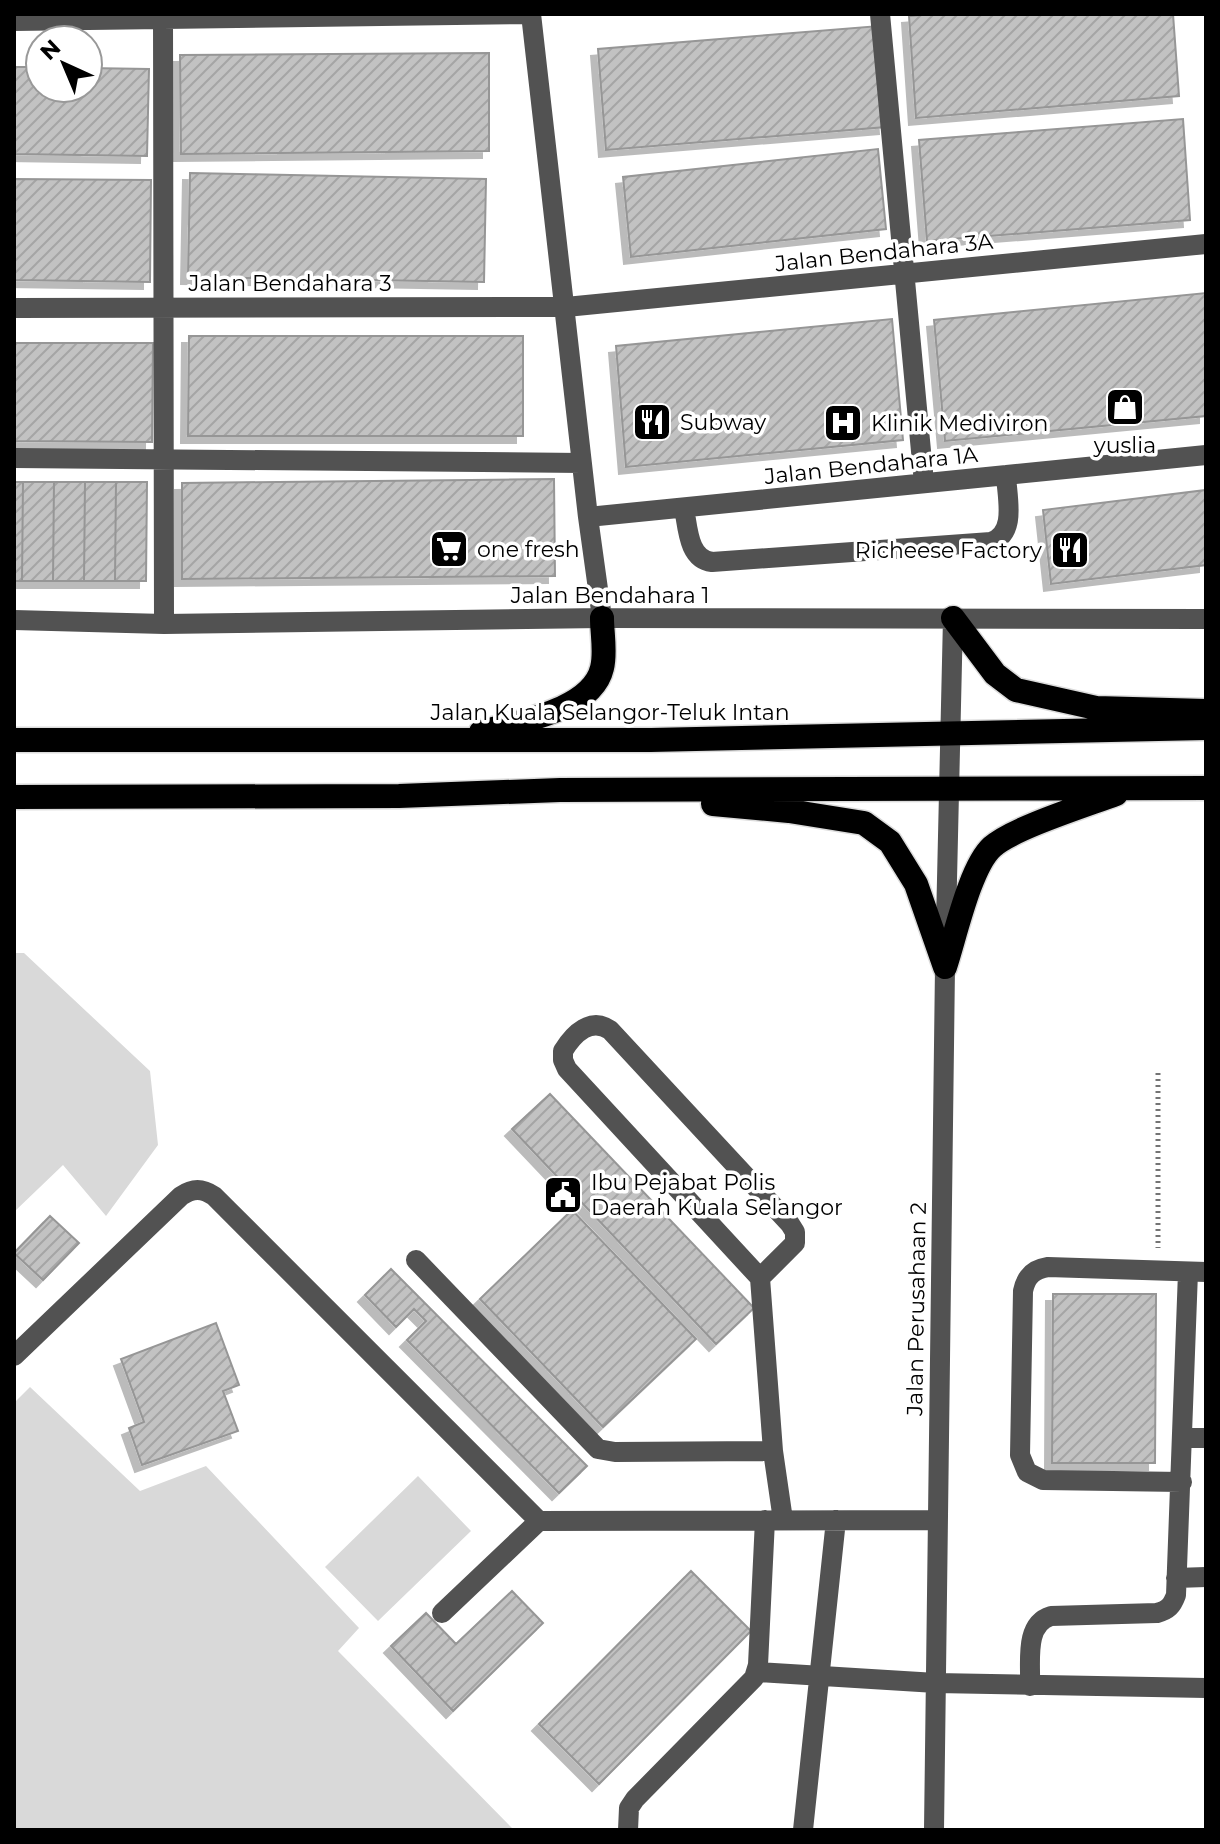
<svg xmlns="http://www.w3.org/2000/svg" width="1220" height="1844" viewBox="0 0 1220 1844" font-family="Montserrat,sans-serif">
	<defs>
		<pattern id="building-hatch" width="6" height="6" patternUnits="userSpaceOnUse" patternTransform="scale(2)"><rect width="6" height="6" fill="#c2c2c2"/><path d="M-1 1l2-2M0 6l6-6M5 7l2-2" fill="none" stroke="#a5a5a5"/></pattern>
		<filter id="shadow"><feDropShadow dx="-7" dy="7" stdDeviation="0" flood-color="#0004"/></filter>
	</defs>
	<rect width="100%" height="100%" fill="#fff"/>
	<!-- green -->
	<path fill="#d9d9d9" d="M14 953H24L150 1071 158 1145 106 1216 63 1165 14 1212Z
		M30 1387 140 1491 206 1466 359 1628 338 1651 514 1830H14V1403Z
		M418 1476 471 1531 378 1621 325 1567Z"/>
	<!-- building -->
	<path fill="url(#building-hatch)" stroke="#969696" stroke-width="2" filter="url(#shadow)" d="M935 14H1173L1179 96 916 118 909 16Z
		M879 26 886 127 606 150 598 49Z
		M489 53V151L181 154 180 55Z
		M14 67H40V88H88V68L149 69 147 156 14 154Z
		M1183 119 1190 220 927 241 919 140Z
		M878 149 886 229 631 257 623 177Z
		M190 173 486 179 484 282 188 277Z
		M14 179 151 180 150 282 14 280Z
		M1206 293V416L945 441 934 320Z
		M892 319 903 440 626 467 616 346Z
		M189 336H523V436H188Z
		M14 343H153L152 442 14 441Z
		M554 479 555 576 182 579V483Z
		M14 482H23L22 581H14Z
		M23 482H54L53 581H22Z
		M54 482H85L84 581H53Z
		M85 482H116L115 581H84Z
		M116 482H147L146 581H115Z
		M1206 490V565L1051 584 1043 510Z
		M550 1094 754 1308 716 1344 512 1129Z
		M572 1210 696 1339 603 1427 480 1299Z
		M50 1216 79 1243 43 1280 14 1253Z
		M391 1269 587 1466 559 1493 407 1340 426 1321 414 1309 396 1327 365 1295Z
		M1053 1294H1156L1155 1463H1052Z
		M216 1323 239 1385 223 1391 238 1431 142 1465 129 1428 144 1422 121 1359Z
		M691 1571 751 1631 599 1784 539 1724Z
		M512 1591 543 1623 453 1711 391 1646 426 1613 456 1644Z"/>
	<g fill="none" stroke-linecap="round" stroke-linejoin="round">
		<!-- highway casing -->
		<g stroke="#dbdbdb" stroke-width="27">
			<path id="highway" d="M953 618 995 674 1016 690 1096 708 1206 711
				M481 732C517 722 592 711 602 668 606 653 602 633 602 618
				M14 740H651L1206 728
				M14 797 399 796 560 790 1206 788
				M713 804 789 811 864 823 890 842 916 884 945 967
				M945 967C955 937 970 867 992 847 1013 828 1087 805 1116 794"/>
		</g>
		<!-- path -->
		<path stroke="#747474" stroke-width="5" stroke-dasharray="2 4" stroke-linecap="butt" d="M1158 1073V1248"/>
		<!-- minor -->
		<path stroke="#525252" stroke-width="20" d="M163 14 164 624
			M531 14 588 517 602 618
			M880 14 924 483
			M14 21 524 14
			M14 308 566 307 1206 244
			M14 458 582 463
			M684 508C688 528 688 559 712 562L991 542C1017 533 1007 498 1006 475
			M588 517 1206 455
			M14 620 164 624 602 618 1206 619
			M416 1260 598 1449 615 1452 773 1451 783 1520
			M760 1278 795 1243V1232L790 1224 610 1030C591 1017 574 1033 563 1051V1060L567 1069 760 1278 773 1451
			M14 1356 181 1196C193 1188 202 1188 214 1196L539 1521 938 1520
			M1183 1438H1206
			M1182 1482 1043 1480 1027 1472 1020 1455 1023 1291C1026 1276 1034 1269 1048 1267L1206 1272
			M1176 1578 1206 1577
			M442 1613 539 1521
			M757 1672 936 1683 1206 1688
			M1030 1686C1031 1662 1024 1624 1051 1616L1157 1613C1168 1610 1172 1606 1176 1595L1188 1272
			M628 1830 629 1808 635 1799 754 1678 758 1665 765 1520
			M803 1830 836 1520
			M934 1830 945 967 953 618"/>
		<!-- highway -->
		<use href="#highway" stroke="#000" stroke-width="24"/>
	</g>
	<!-- icons -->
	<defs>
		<g id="shop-square" transform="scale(2)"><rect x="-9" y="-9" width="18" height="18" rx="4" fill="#000" stroke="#fff"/><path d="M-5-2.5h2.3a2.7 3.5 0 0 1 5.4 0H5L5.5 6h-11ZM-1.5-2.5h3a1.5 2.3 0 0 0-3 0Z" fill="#fff"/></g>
		<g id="restaurant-square" transform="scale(2)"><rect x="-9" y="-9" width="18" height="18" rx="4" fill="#000" stroke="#fff"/><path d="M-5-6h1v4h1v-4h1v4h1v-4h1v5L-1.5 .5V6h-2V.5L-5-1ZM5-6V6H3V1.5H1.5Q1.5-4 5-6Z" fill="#fff"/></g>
		<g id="hospital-square" transform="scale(2)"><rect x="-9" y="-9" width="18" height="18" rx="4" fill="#000" stroke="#fff"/><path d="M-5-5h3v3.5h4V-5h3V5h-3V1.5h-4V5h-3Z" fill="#fff"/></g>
		<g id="supermarket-square" transform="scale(2)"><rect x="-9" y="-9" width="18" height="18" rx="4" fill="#000" stroke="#fff"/><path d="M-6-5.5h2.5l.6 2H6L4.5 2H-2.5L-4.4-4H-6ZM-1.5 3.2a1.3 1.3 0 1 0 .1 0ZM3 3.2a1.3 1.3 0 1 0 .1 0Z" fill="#fff"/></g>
		<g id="civic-square" transform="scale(2)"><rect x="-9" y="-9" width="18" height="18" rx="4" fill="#000" stroke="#fff"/><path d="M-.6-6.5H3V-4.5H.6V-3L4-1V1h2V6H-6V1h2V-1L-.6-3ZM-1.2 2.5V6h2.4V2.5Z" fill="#fff"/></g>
	</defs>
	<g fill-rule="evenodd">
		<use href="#shop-square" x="1125" y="407"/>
		<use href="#restaurant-square" x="652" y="422"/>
		<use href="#hospital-square" x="843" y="423"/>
		<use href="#supermarket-square" x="449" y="549"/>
		<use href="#restaurant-square" x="1070" y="550"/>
		<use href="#civic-square" x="563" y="1195"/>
	</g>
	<g text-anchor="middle" stroke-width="7" stroke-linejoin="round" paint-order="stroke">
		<!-- street labels -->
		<g font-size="22" fill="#000" stroke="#fff">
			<text transform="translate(884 252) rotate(-6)" y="8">Jalan Bendahara 3A</text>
			<text x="290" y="291">Jalan Bendahara 3</text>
			<text transform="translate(871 465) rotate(-6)" y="8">Jalan Bendahara 1A</text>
			<text x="610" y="603">Jalan Bendahara 1</text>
			<text x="610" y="720">Jalan Kuala Selangor-Teluk Intan</text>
			<text transform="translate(916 1309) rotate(-89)" y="8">Jalan Perusahaan 2</text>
		</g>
		<!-- poi labels -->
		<g font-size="22" fill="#000" stroke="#fff" text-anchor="start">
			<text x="680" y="430">Subway</text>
			<text x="871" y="431">Klinik Mediviron</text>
			<text x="1125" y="453" text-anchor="middle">yuslia</text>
			<text x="477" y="557">one fresh</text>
			<text x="1042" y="558" text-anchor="end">Richeese Factory</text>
			<text x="591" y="1190">Ibu Pejabat Polis<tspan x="591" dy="25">Daerah Kuala Selangor</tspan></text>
		</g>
	</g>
	<!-- border -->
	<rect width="1220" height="1844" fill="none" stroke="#000000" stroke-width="32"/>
	<!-- north arrow -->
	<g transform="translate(64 64) rotate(316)"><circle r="38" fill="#ffffff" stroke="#999999" stroke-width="2"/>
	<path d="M0-6L14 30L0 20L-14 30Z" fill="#000000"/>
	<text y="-12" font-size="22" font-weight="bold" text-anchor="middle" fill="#000000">N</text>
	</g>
</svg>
